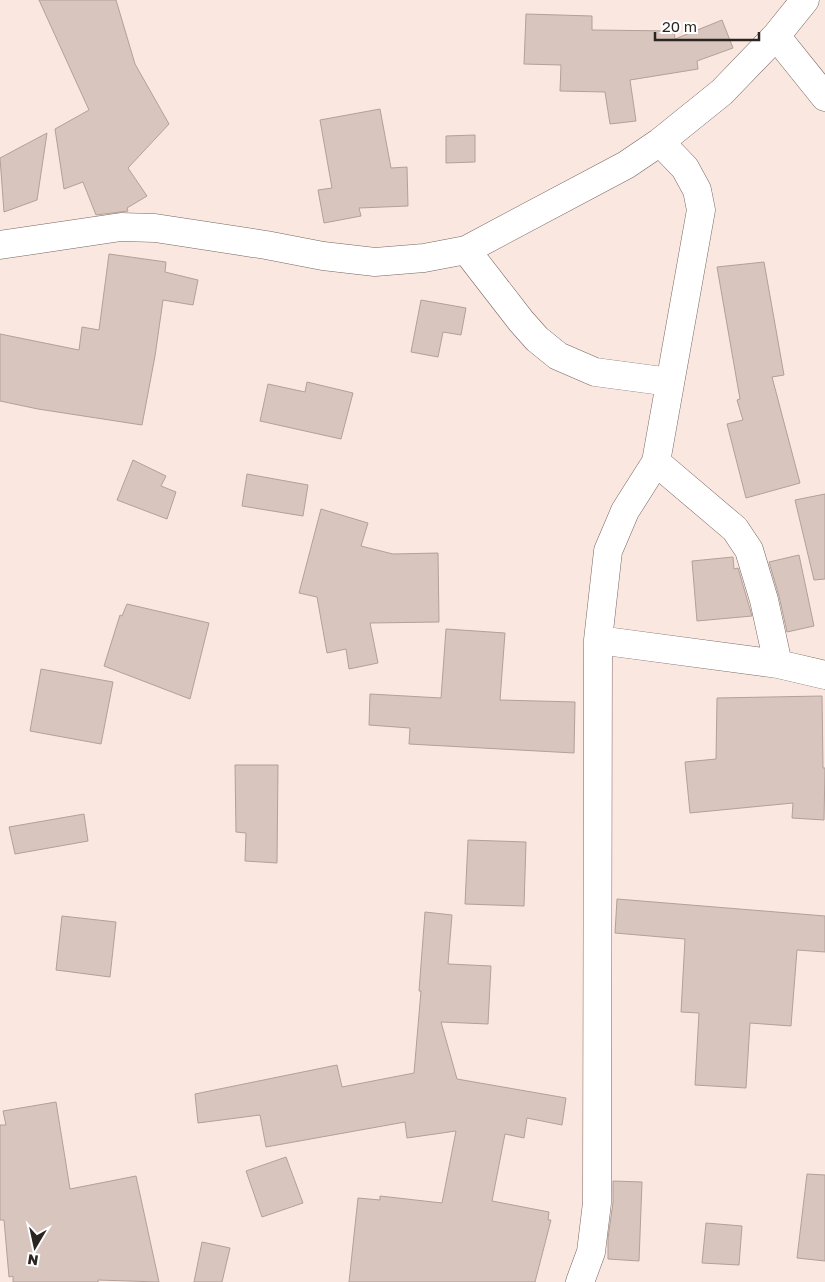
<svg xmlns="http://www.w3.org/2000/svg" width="825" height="1282" viewBox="0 0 825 1282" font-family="'Golos Text',sans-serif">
	<rect width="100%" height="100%" fill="#fae7e0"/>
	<!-- building -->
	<path fill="#d7c5be" stroke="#b2a099" d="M39 0H116L135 64 169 124 128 168 147 196 127 208 128 211 96 215 83 182 64 189 55 129 89 110Z
		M526 14 592 16V30L674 31 675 39 722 20 733 48 697 61 698 69 630 80 636 121 610 124 605 92 560 91 561 65 524 64Z
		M380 109 391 168 407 167 408 206 359 208 361 216 324 223 318 190 332 188 320 120Z
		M47 133 37 200 4 212 0 158Z
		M475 135V162L446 163V136Z
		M109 254 166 262 165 272 198 280 193 305 163 300 155 356 142 425 38 409 0 401V334L79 350 82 327 99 330Z
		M764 262 784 375 772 377 800 483 746 498 727 424 743 420 737 400 740 399 717 267Z
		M421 300 466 308 461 335 443 332 438 357 411 352Z
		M307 382 353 393 341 439 260 421 268 384 305 392Z
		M133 460 166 476 161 486 176 492 167 519 117 500Z
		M247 474 308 485 303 516 242 506Z
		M825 494V579L814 580 795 500Z
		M321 509 368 523 361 546 393 554 438 553 439 622 370 623 378 663 349 669 346 649 327 653 317 597 299 593Z
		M799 555 814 626 787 632 779 596 769 562Z
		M733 557 734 569 738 568 752 616 697 621 692 561Z
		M127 604 209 623 190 699 104 666 120 615 122 616Z
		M446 629 505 633 500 700 575 702 574 753 409 744 410 728 369 725 370 694 441 698Z
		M41 669 113 682 101 744 30 731Z
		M822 696 823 768H825L824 820 792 818 793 803 690 813 685 762 716 759 717 698Z
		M235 765H278L277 863 245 861 246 833 236 832Z
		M84 814 88 841 15 854 9 827Z
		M468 840 526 842 524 906 465 904Z
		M617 899 825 916V952L797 950 791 1026 750 1023 746 1088 695 1085 699 1013 681 1012 685 939 615 933Z
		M425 912 452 915 448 964 491 966 488 1024 441 1022 457 1079 566 1098 562 1125 527 1118 524 1138 505 1134 492 1201 549 1212 548 1220H551L535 1282H349L358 1198 380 1200V1196L442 1203 456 1131 407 1138 405 1122 266 1147 260 1115 198 1123 195 1094 337 1065 342 1087 414 1073 421 991H419Z
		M62 916 116 922 110 977 56 970Z
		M56 1102 70 1189 136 1176 159 1282 98 1280V1282H13V1276L9 1277 4 1220H0V1125H6L3 1111Z
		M286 1157 303 1203 262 1217 246 1171Z
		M807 1174 825 1175V1261L797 1258Z
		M613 1181 642 1182 639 1261 608 1259V1238L613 1203Z
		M706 1223 742 1226 739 1265 702 1263Z
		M202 1242 230 1248 222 1282H194Z"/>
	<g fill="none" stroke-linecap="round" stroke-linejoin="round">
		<!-- street casing -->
		<g stroke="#766660" stroke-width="29">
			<path id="street" d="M776 36 825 97
				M0 245 121 227 155 228 266 245 323 256 375 262 424 258 466 250 626 165 660 142 722 92 776 36 805 0
				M466 250 521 321 537 339 558 356 595 372 670 382
				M656 462 735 529 749 550 764 600 778 664
				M598 640 778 664 825 675
				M580 1282 591 1252 597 1203 598 640 608 551 625 511 656 462 701 210 697 190 685 168 660 142"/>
		</g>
		<!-- street -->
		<use href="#street" stroke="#fff" stroke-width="28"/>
	</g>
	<!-- north arrow -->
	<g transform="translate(35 1247) rotate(189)" stroke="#ffffff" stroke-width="4" paint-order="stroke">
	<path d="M0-4L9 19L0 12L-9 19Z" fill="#2b2421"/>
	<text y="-8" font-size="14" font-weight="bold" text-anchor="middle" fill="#2b2421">N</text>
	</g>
	<!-- scale -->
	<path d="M655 32v8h104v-8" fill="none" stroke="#2b2421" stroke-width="2.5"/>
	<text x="662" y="32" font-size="15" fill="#2b2421" stroke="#ffffff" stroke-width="4" paint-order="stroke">20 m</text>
</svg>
